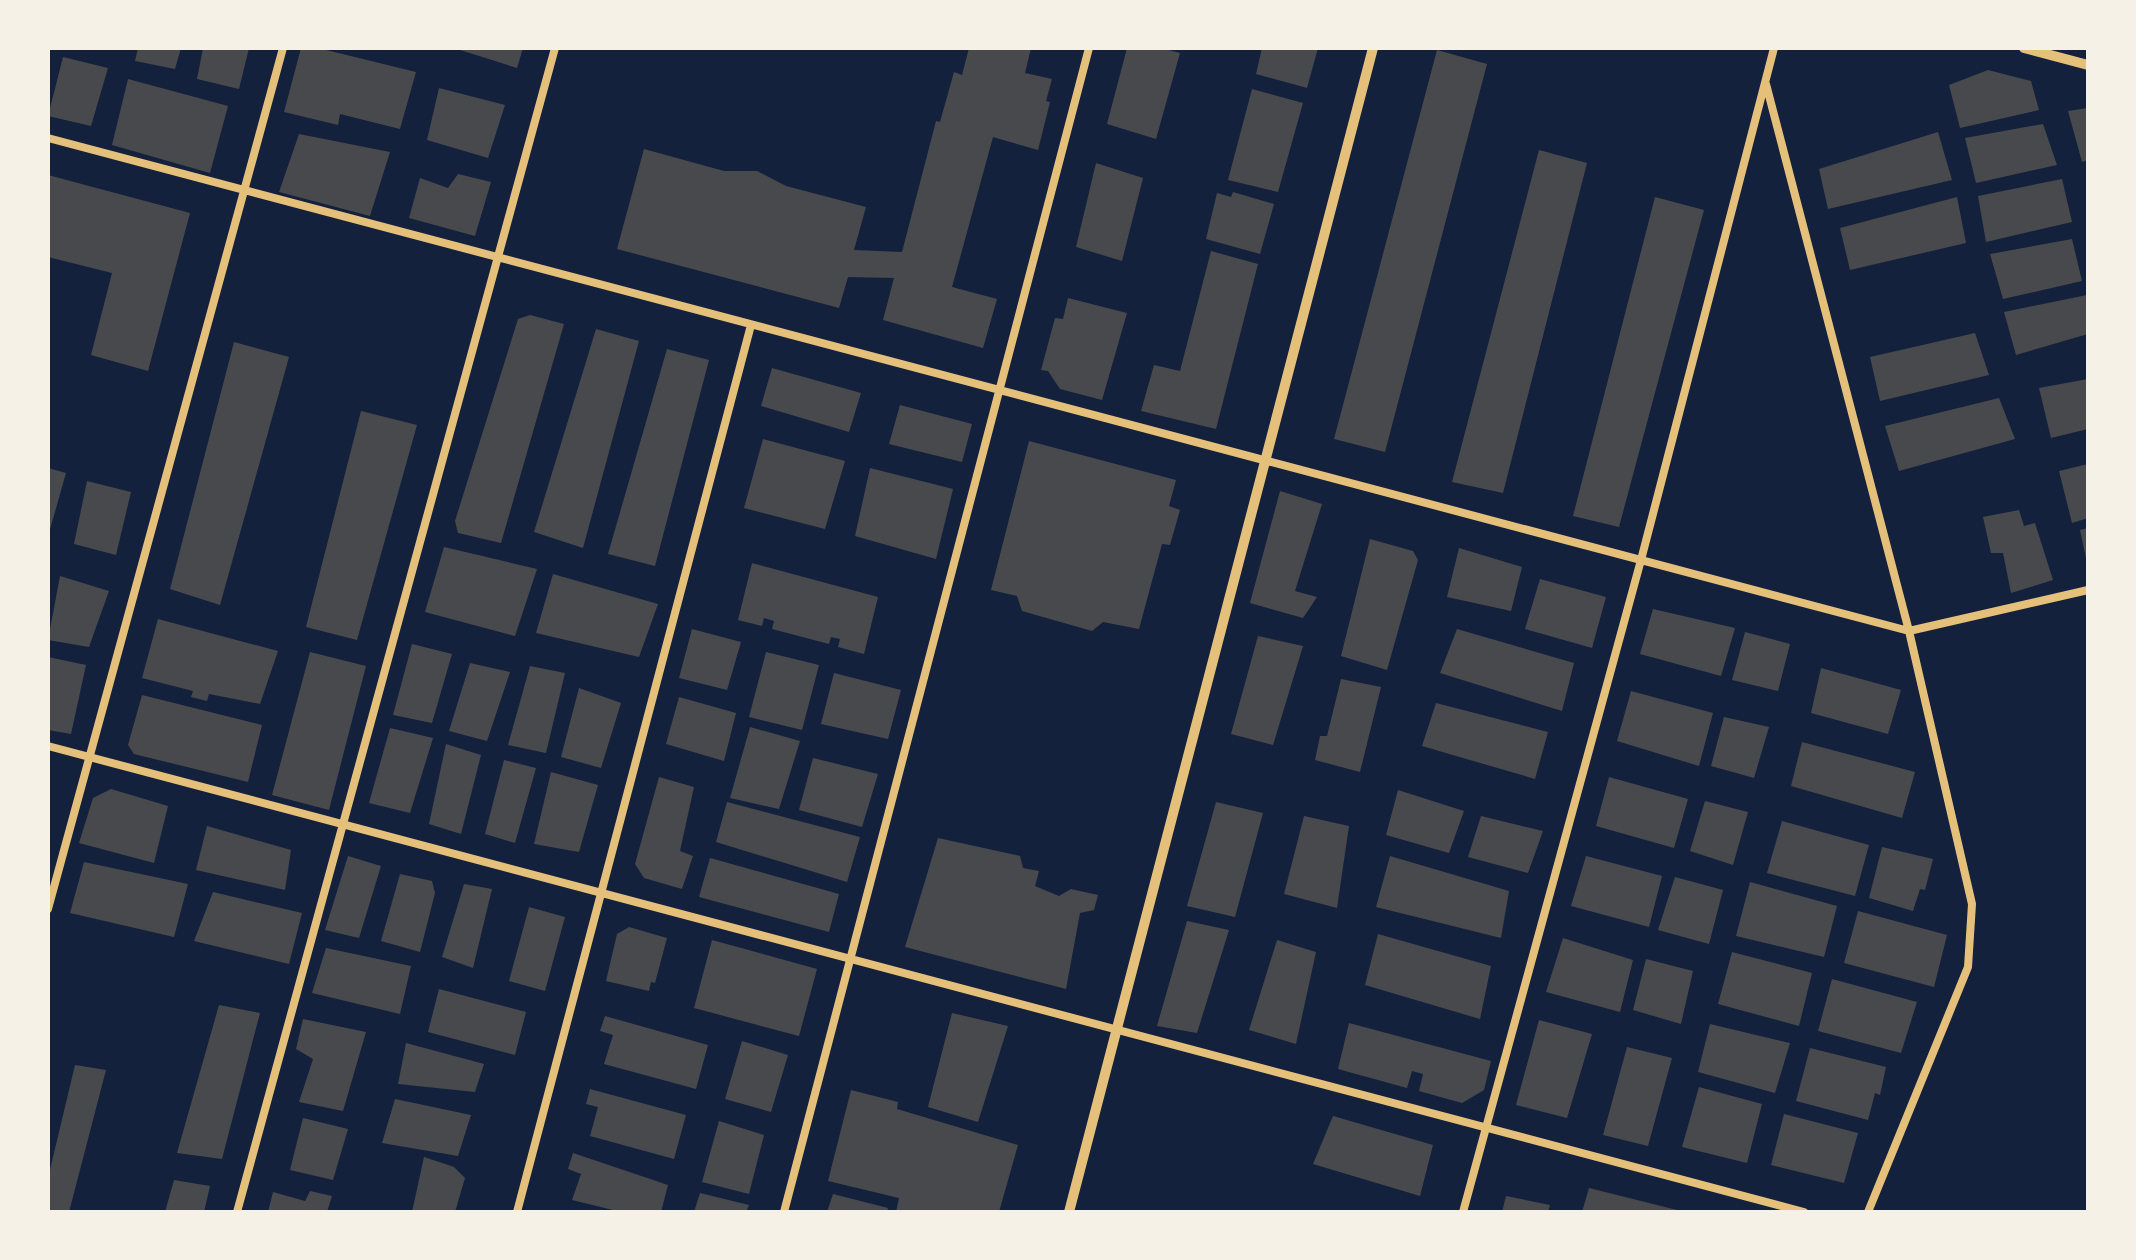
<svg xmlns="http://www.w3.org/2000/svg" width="2136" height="1260" viewBox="0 0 2136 1260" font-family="'Varela Round',sans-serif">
	<rect width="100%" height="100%" fill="#14213d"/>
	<!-- building -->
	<path fill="#48494c" d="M138 48H181L175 69 135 61Z
		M203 48H249L239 89 197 79Z
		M301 48H318L416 72 400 129 340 114 338 125 284 112Z
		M454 48H523L517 68Z
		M969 48H1031L1025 73 1052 79 1046 101 1050 102 1038 150 993 137 952 287 997 299 983 348 883 320 894 278 848 277 839 308 617 249 644 149 724 171H757L786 186 866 207 854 250 902 252 936 121 940 122 954 72 962 75Z
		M1127 48H1161L1180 53 1156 139 1107 124Z
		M1262 48H1318L1307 88 1256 74Z
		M1437 50 1487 64 1385 452 1334 439Z
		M63 57 108 68 91 126 48 116Z
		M1988 70 2031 81 2039 110 1960 128 1949 85Z
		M128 79 228 106 210 173 112 145Z
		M439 88 505 105 488 158 427 140Z
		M1252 89 1303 103 1278 192 1228 180Z
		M2088 108V160L2082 162 2068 111Z
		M2043 124 2057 165 1976 183 1965 138Z
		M1938 132 1952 180 1828 209 1819 169Z
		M299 134 390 152 370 216 279 192Z
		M1539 150 1587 163 1503 493 1452 482Z
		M1096 163 1143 178 1122 261 1076 247Z
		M458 174 491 182 475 236 409 218 420 178 448 188Z
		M48 175 190 213 148 371 91 355 112 273 48 257Z
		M2062 179 2072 222 1986 242 1978 196Z
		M1233 192 1274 204 1260 254 1206 239 1217 193 1231 197Z
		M1655 197 1704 210 1619 527 1573 516Z
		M1957 197 1966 243 1850 270 1840 228Z
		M2072 239 2082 281 2003 299 1990 254Z
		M1211 251 1258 264 1216 429 1141 411 1154 365 1180 371Z
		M2087 295 2088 334 2016 355 2004 312Z
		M1068 298 1127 313 1102 400 1060 389 1048 371 1041 370 1055 318 1063 319Z
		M530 315 564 324 501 543 458 533 455 521 518 319Z
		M596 329 639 341 583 548 534 532Z
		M1975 333 1989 375 1880 401 1870 357Z
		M234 342 289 357 220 605 170 589Z
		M667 349 709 360 655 566 608 554Z
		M772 368 861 393 849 432 761 406Z
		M2088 379V429L2051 438 2039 388Z
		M1999 398 2015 439 1899 471 1885 426Z
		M900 405 972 424 962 462 889 444Z
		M361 411 417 425 357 640 306 627Z
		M763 439 845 461 825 529 744 508Z
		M1029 441 1176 480 1169 506 1180 510 1170 545 1162 544 1139 629 1103 622 1092 631 1022 611 1017 596 991 590Z
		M2088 464V518L2072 523 2059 471Z
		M48 468 66 473 49 533H48Z
		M870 468 953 489 936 559 855 536Z
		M87 481 131 492 116 555 74 544Z
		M1280 491 1322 504 1295 591 1317 597 1303 618 1250 603Z
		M2019 510 2024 526 2035 523 2053 580 2011 593 2003 553H1991L1983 517Z
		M2088 528V563H2087L2080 530Z
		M1370 539 1413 551 1418 560 1387 670 1341 656Z
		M444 547 537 569 515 636 425 612Z
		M1459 548 1522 567 1511 611 1447 597Z
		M752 563 878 597 864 654 838 647 840 639 831 637 829 644 772 629 774 621 764 618 762 626 738 620Z
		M553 574 658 604 639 657 536 633Z
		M60 576 109 591 89 647 48 640Z
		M1540 579 1606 597 1592 648 1525 629Z
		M1653 609 1735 628 1721 676 1640 654Z
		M158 619 278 651 260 704 209 694 207 701 191 697 193 691 142 678Z
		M692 629 741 642 727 690 679 678Z
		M1457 629 1574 663 1562 711 1440 673Z
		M1745 632 1790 644 1778 691 1732 680Z
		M1258 636 1303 646 1273 745 1231 734Z
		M412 644 452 654 432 723 393 715Z
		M310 652 366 666 329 810 272 795Z
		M766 652 819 665 802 730 749 717Z
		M48 657 86 665 71 734 48 730Z
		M470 663 510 672 487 741 449 731Z
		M530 666 565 673 546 753 508 745Z
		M1821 668 1901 690 1888 734 1811 713Z
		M834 673 901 690 888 739 821 724Z
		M1341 679 1381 687 1360 772 1315 760 1320 736H1327Z
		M579 688 621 703 601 768 561 757Z
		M1631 691 1713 713 1699 766 1617 741Z
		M142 695 262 725 248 782 134 754 128 745Z
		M679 697 736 713 724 761 666 744Z
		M1436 703 1548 732 1535 779 1422 746Z
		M1724 717 1769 727 1754 778 1711 766Z
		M750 727 800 741 779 809 730 798Z
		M390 728 433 738 410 813 369 803Z
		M1802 742 1915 772 1902 818 1791 786Z
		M446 744 481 755 461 834 429 824Z
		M813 758 878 774 862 827 799 810Z
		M504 760 536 768 515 843 485 834Z
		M551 772 598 785 579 852 534 844Z
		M659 777 694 787 680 851 693 856 682 889 644 878 635 864Z
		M1609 777 1688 799 1674 848 1596 826Z
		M111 789 168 806 154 863 79 843 93 798Z
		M1398 790 1464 811 1449 853 1386 835Z
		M1705 801 1748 812 1733 865 1690 851Z
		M727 802 860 837 847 882 716 842Z
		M1216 802 1263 813 1235 917 1187 906Z
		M1304 816 1349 826 1337 908 1284 894Z
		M1481 816 1543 831 1528 873 1468 857Z
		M1782 821 1869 845 1855 896 1767 873Z
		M207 826 291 850 285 890 196 870Z
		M938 838 1020 856 1023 868 1039 871 1035 886 1059 896 1071 889 1098 895 1094 910 1080 913 1066 989 905 947Z
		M1882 847 1933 859 1925 890 1920 889 1913 911 1869 898Z
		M348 856 381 866 359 938 325 930Z
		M1390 856 1509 891 1501 938 1376 907Z
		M1586 856 1662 876 1649 927 1571 906Z
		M710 858 839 894 829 932 699 897Z
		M84 862 188 884 174 937 70 913Z
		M400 874 432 881 435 893 420 952 381 941Z
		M1675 877 1723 890 1709 944 1658 930Z
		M1750 882 1837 906 1824 957 1736 936Z
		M464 884 492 889 473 968 442 957Z
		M213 892 302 913 289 964 194 941Z
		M529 907 565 917 545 991 509 981Z
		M1858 911 1947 935 1934 987 1844 963Z
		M1187 921 1229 930 1197 1033 1157 1026Z
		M629 927 667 938 655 983 651 982 649 991 606 981 617 934Z
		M1378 934 1491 966 1480 1019 1365 985Z
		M1563 938 1633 960 1620 1012 1546 992Z
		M712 940 817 969 799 1036 694 1008Z
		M1277 940 1316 952 1296 1044 1249 1030Z
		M326 948 411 966 400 1014 312 993Z
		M1732 952 1812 973 1799 1026 1718 1004Z
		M1646 959 1693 971 1681 1024 1633 1010Z
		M1832 979 1917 1002 1901 1053 1818 1031Z
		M439 989 526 1012 515 1055 428 1032Z
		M219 1005 260 1013 222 1159 177 1153Z
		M952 1013 1008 1026 978 1122 928 1107Z
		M605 1016 708 1045 696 1089 604 1064 613 1035 600 1031Z
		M303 1019 366 1032 343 1111 299 1102 313 1059 296 1049Z
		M1539 1020 1592 1034 1567 1118 1516 1105Z
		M1349 1023 1491 1061 1484 1090 1462 1103 1419 1091 1423 1074 1412 1071 1407 1088 1338 1069Z
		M1710 1024 1790 1043 1775 1093 1698 1072Z
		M742 1041 788 1055 771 1112 725 1099Z
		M406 1043 484 1064 475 1092 398 1084Z
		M1627 1047 1672 1058 1648 1146 1603 1135Z
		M1810 1048 1886 1067 1880 1095 1875 1093 1868 1120 1796 1101Z
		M75 1065 106 1070 69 1212H48V1178Z
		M1699 1087 1762 1104 1747 1163 1682 1147Z
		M590 1089 686 1115 674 1159 590 1136 598 1107 586 1104Z
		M851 1090 898 1102 897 1109 1018 1145 999 1212H896L899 1198 828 1181Z
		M395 1099 471 1115 458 1156 382 1143Z
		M1784 1114 1858 1133 1844 1183 1771 1165Z
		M1333 1116 1433 1145 1420 1196 1313 1164Z
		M303 1118 348 1129 333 1180 290 1170Z
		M719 1121 764 1135 749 1194 702 1182Z
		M573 1153 668 1185 661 1212H621L572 1200 581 1174 568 1169Z
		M424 1157 454 1167 465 1178 455 1212H412Z
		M174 1180 210 1186 204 1212H165Z
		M1589 1188 1681 1211V1212H1582Z
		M310 1191 332 1196 327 1212H268L273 1192 305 1201Z
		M700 1193 749 1205 746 1212H694Z
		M833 1194 888 1208 887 1212H827Z
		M1506 1196 1550 1205 1548 1212H1502Z"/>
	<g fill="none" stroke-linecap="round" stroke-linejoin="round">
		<!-- service -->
		<path stroke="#e5c07b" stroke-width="8" d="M1766 84 1909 631 1972 904 1968 967 1868 1212
			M48 138 1909 631 2088 590
			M48 746 1804 1212
			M48 909 283 48
			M237 1212 555 48
			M517 1212 751 325
			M784 1212 1089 48
			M1463 1212 1641 560 1774 48"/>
		<!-- minor -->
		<path stroke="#e5c07b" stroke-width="10" d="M2024 48 2088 65
			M1069 1212 1373 48"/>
	</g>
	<!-- border -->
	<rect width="2136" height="1260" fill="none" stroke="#f6f1e7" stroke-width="100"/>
</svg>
